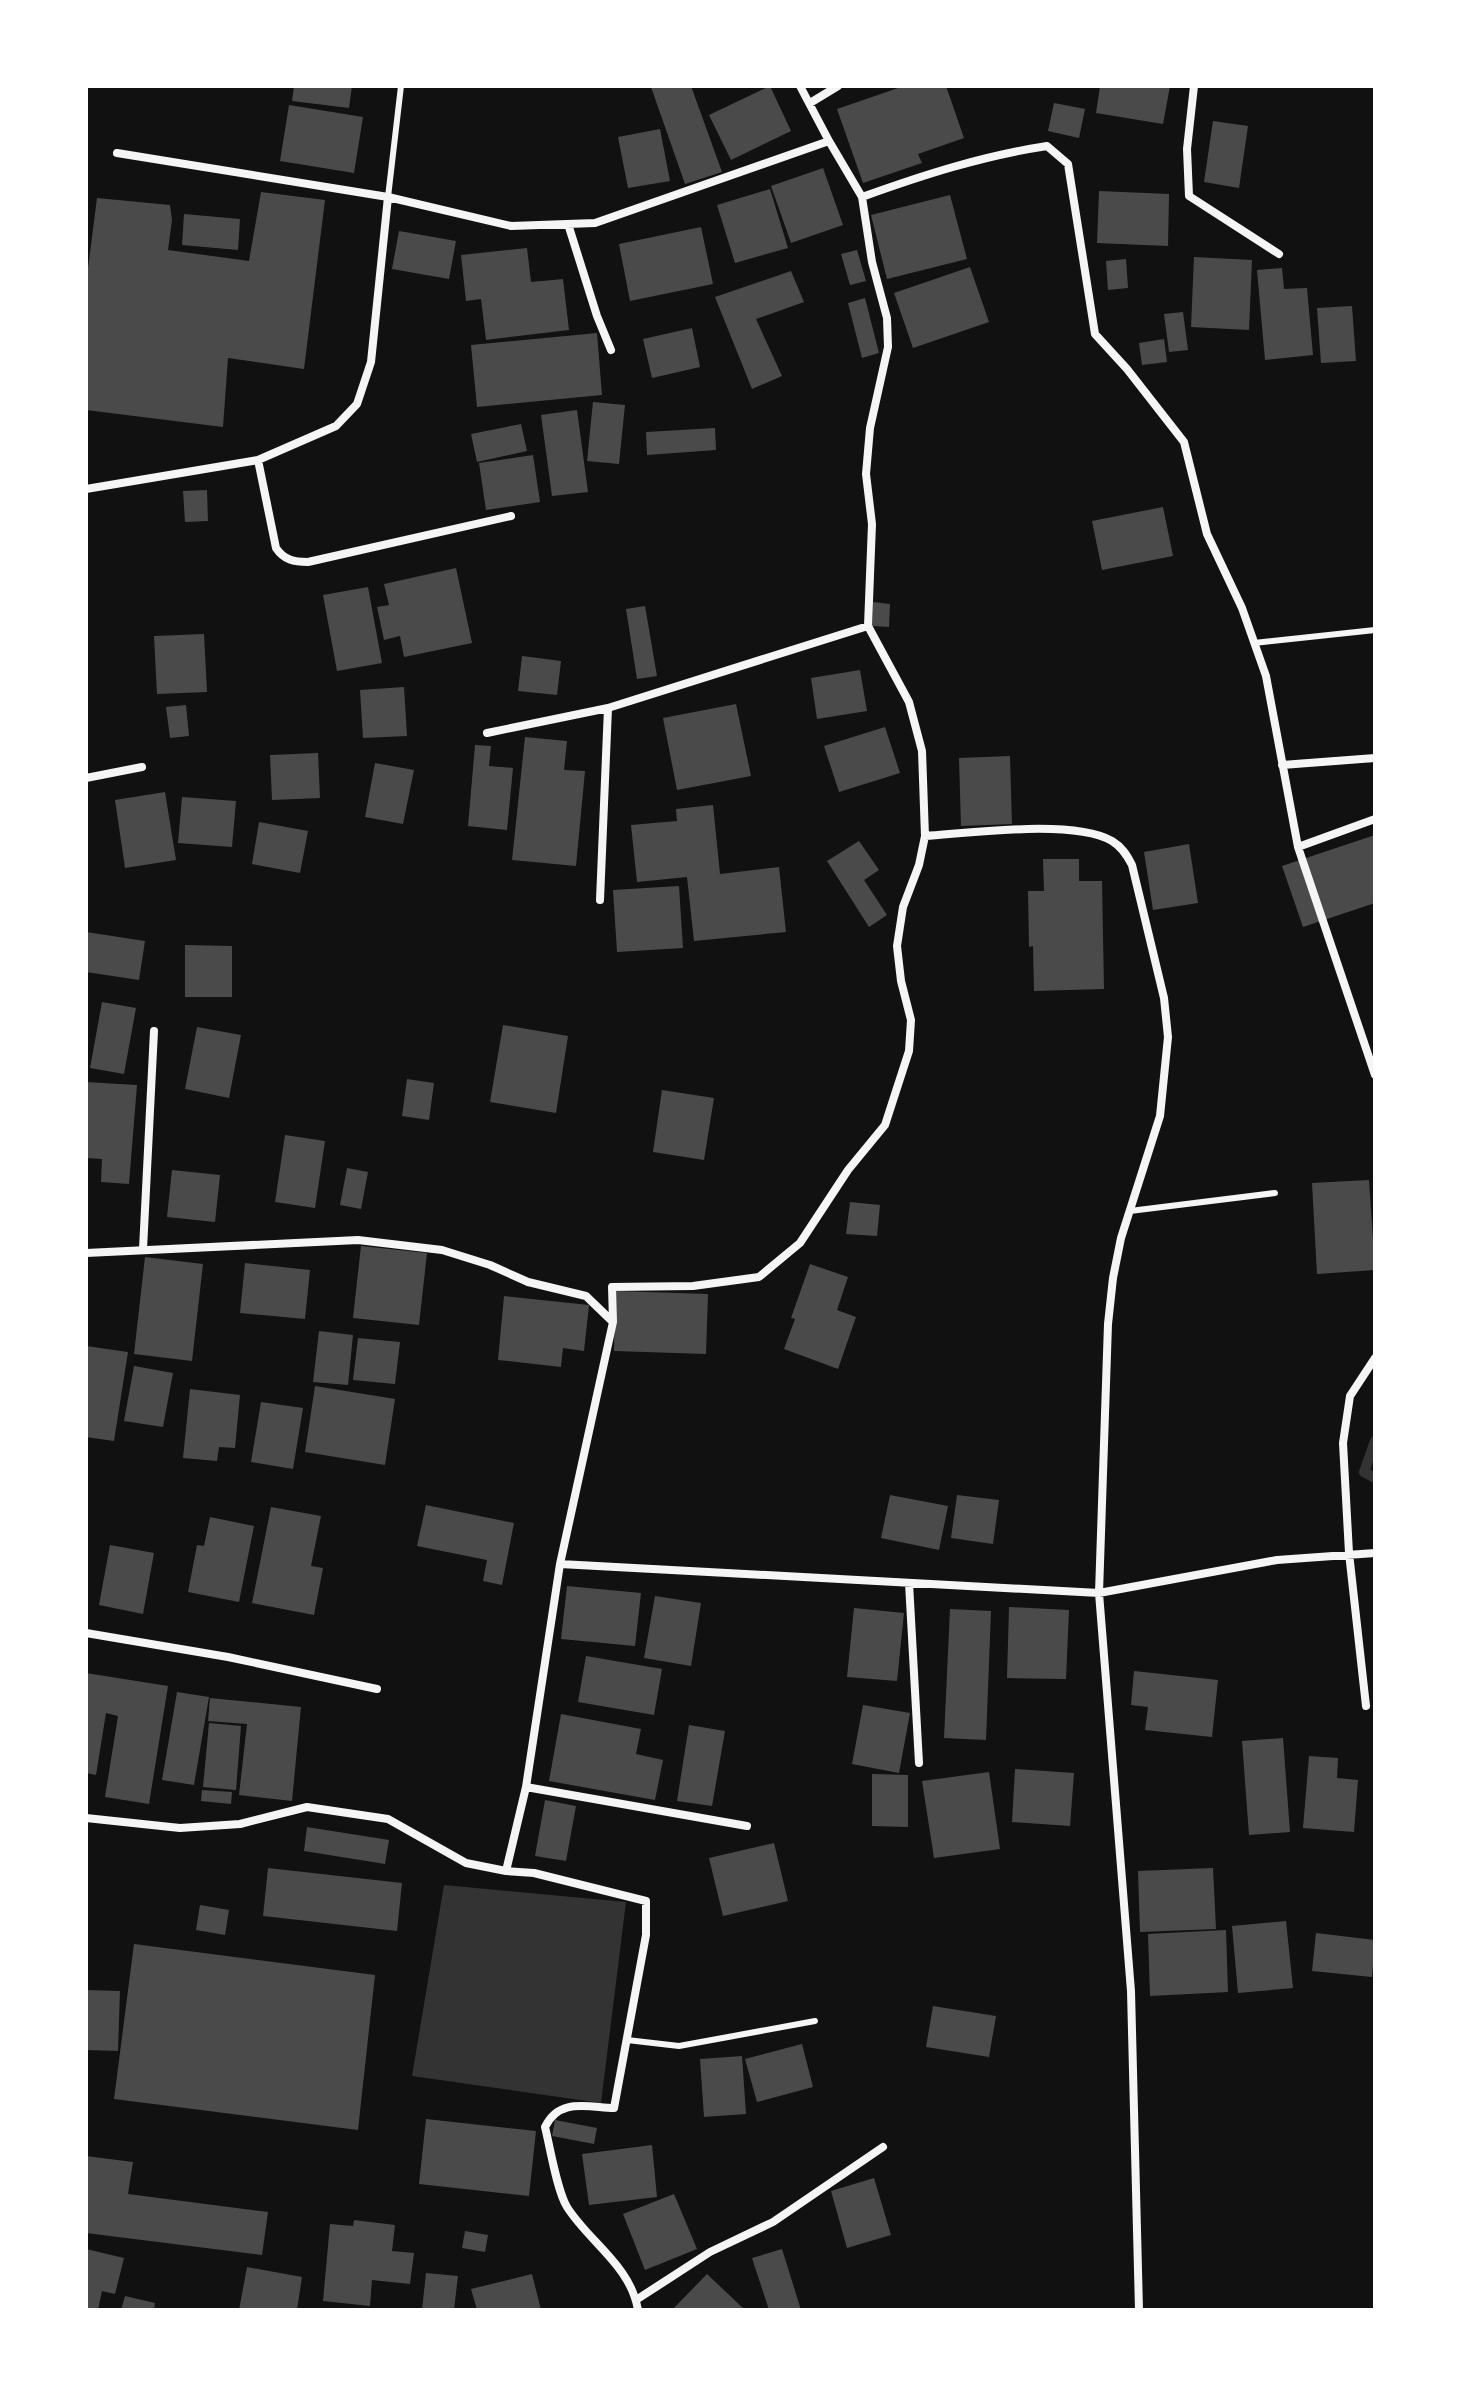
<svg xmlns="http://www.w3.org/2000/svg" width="1461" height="2396" viewBox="0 0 1461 2396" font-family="Ubuntu,sans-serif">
	<rect width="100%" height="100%" fill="#111"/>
	<!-- water -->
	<path fill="#333" d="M444 1885 626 1902 601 2103 412 2076Z"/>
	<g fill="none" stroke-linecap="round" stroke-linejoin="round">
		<!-- stream -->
		<path stroke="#333" stroke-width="10" d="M1375 1441 1364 1472 1375 1478"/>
	</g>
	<!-- building -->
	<path fill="#4a4a4a" d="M294 86H352L349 108 292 101Z
		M656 86H691L722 172 685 184 651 87Z
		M770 86 791 131 731 160 709 115Z
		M904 86H946L964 138 918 154 922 163 863 183 837 109Z
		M1100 86H1170L1163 124 1096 113Z
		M1054 103 1085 109 1079 138 1048 131Z
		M289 105 363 117 354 173 280 161Z
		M1213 121 1248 126 1239 188 1204 182Z
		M660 129 670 181 628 188 618 137Z
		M823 168 843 225 791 243 771 186Z
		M770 189 788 248 735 263 717 205Z
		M1099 191 1169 194 1168 246 1097 243Z
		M261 192 325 200 304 369 228 358 223 427 86 410V284L97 198 170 205 172 220 168 250 249 261Z
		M950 195 967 259 887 279 871 215Z
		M184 214 240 219 238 250 182 245Z
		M701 227 713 284 630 301 619 244Z
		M399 231 456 241 449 279 392 269Z
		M527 248 531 282 563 279 569 330 486 340 481 299 466 301 461 255Z
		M857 250 866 281 850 285 841 254Z
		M1194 257 1252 260 1249 330 1191 327Z
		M1126 259 1128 288 1108 290 1106 261Z
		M970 267 989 322 913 348 894 293Z
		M1282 268 1284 289 1307 288 1313 355 1265 360 1257 270Z
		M791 271 804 302 756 319 782 376 752 389 715 297Z
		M865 298 879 353 862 358 848 303Z
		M1352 306 1356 361 1321 363 1317 308Z
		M1183 312 1188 350 1169 352 1164 314Z
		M692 328 700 367 652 378 643 339Z
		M597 333 602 395 477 407 471 345Z
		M1164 339 1167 362 1142 365 1139 343Z
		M593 402 625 405 619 464 587 461Z
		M577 410 588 492 552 496 541 415Z
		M521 424 527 451 477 462 471 434Z
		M715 428 716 450 647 455 646 432Z
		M533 455 540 502 486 510 479 463Z
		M207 490 208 521 185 522 183 491Z
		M1163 507 1173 556 1102 570 1092 521Z
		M456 568 472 643 404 657 400 636 384 640 377 607 389 605 384 584Z
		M368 587 382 663 337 671 323 595Z
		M873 602 890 604 889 627 872 626Z
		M645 606 657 676 637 679 626 609Z
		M204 634 207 692 157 694 154 636Z
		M522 656 561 661 557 695 518 691Z
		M860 670 867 711 817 719 811 678Z
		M404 687 407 736 363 738 360 690Z
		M736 704 751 776 677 790 663 718Z
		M186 705 189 736 170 738 166 707Z
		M885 727 900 773 839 792 824 746Z
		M525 737 567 741 564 770 585 771 576 866 512 860Z
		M475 745 491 746 489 766 513 768 507 830 468 826Z
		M318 753 320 798 272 800 270 755Z
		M1010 756 1012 824 961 826 959 758Z
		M375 763 414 770 403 824 365 817Z
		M165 792 176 860 125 868 115 800Z
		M182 797 236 801 232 847 178 843Z
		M713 805 720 874 779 867 786 932 694 941 687 877 637 882 631 825 677 821 676 809Z
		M259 822 308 831 300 873 252 864Z
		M1375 835V903L1303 927 1282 866Z
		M859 841 879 870 864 880 887 915 869 927 827 861Z
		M1189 844 1198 903 1153 910 1144 852Z
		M1043 859H1079V881H1102L1104 989 1034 991 1033 946 1029 947 1028 891H1044Z
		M679 886 683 948 617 952 613 890Z
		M86 932 145 941 139 980 86 972Z
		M185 945 232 946V997H185Z
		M102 1002 136 1008 124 1074 90 1068Z
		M503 1025 568 1036 556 1113 490 1102Z
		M197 1027 241 1035 229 1098 185 1089Z
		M407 1079 434 1083 429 1120 402 1116Z
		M86 1082 137 1085 129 1184 101 1182 102 1159 86 1158Z
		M662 1090 714 1098 704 1160 653 1152Z
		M285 1135 325 1141 315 1208 275 1202Z
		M347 1168 368 1172 361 1209 340 1205Z
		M172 1170 220 1175 215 1222 167 1217Z
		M1369 1180 1375 1270 1317 1274 1312 1183Z
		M850 1202 880 1205 877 1236 846 1234Z
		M361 1246 427 1253 419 1325 353 1318Z
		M145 1257 203 1264 192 1361 134 1354Z
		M245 1263 310 1270 305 1319 240 1313Z
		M810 1264 848 1277 837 1310 856 1317 838 1369 784 1349 795 1319 791 1318Z
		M615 1291 708 1294 706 1354 614 1351Z
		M504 1296 589 1305 584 1351 563 1348 561 1367 498 1360Z
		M319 1331 353 1335 348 1385 313 1382Z
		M358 1338 400 1342 395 1384 353 1380Z
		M86 1346 128 1352 114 1441 86 1437Z
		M134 1366 173 1373 163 1427 124 1421Z
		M315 1386 395 1399 385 1465 305 1452Z
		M190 1389 240 1395 235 1448 219 1447 217 1461 183 1458Z
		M261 1402 303 1408 293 1469 251 1462Z
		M890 1495 948 1506 939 1550 881 1538Z
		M957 1495 999 1500 993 1544 951 1538Z
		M426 1505 514 1523 502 1585 483 1581 487 1560 417 1546Z
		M271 1507 321 1516 311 1566 323 1568 314 1615 252 1603Z
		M210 1517 254 1526 239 1602 188 1592 197 1545 204 1546Z
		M110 1545 154 1553 143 1614 99 1605Z
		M567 1586 641 1593 635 1646 561 1639Z
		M655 1596 701 1603 691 1666 644 1658Z
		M1009 1607 1069 1610 1066 1679 1007 1678Z
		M854 1608 904 1613 897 1681 847 1677Z
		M950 1609 991 1611 986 1740 944 1738Z
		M586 1656 662 1669 654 1715 578 1702Z
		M1134 1671 1218 1680 1212 1737 1145 1730 1148 1707 1131 1705Z
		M86 1673 168 1686 149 1804 105 1797 118 1716 106 1713 96 1775 86 1773Z
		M177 1692 209 1697 194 1785 162 1780Z
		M210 1698 301 1707 292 1801 239 1795 247 1724 208 1721Z
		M863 1705 910 1713 899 1773 852 1764Z
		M561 1714 641 1729 636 1754 663 1760 655 1800 549 1781Z
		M209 1723 241 1726 236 1790 203 1787Z
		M689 1725 725 1731 712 1806 677 1801Z
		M1283 1738 1290 1832 1249 1835 1242 1741Z
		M1309 1756 1338 1758 1337 1778 1358 1780 1354 1832 1303 1828Z
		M1015 1769 1074 1773 1070 1826 1012 1822Z
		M989 1772 1000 1849 934 1858 922 1781Z
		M872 1774 908 1775V1827L872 1826Z
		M202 1790 232 1792 231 1804 201 1801Z
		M545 1800 576 1806 566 1861 535 1856Z
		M307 1827 389 1840 385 1864 304 1851Z
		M774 1843 788 1901 723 1916 709 1858Z
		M268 1868 402 1883 397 1931 263 1916Z
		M1213 1868 1216 1929 1140 1932 1138 1871Z
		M200 1905 229 1910 225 1935 196 1930Z
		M1286 1921 1293 1988 1238 1993 1232 1926Z
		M1226 1930 1228 1992 1150 1996 1148 1934Z
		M1316 1933 1375 1940 1372 1977 1312 1971Z
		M134 1944 375 1975 358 2130 114 2099Z
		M86 1990 120 1991 118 2051 86 2050Z
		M933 2006 996 2016 989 2057 926 2047Z
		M802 2044 813 2087 757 2102 745 2059Z
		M742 2056 746 2114 704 2117 700 2059Z
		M426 2119 536 2131 529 2196 419 2184Z
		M555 2120 597 2128 594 2144 552 2136Z
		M652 2145 657 2197 589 2205 582 2154Z
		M86 2156 133 2162 128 2194 268 2212 262 2255 86 2233Z
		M874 2178 891 2235 847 2248 831 2191Z
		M674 2194 697 2249 645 2270 623 2214Z
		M354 2220 395 2225 392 2251 414 2253 410 2284 372 2280 370 2306 323 2301 330 2224 353 2226Z
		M465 2231 488 2235 485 2252 462 2248Z
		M86 2249 124 2258 115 2294 102 2291 98 2310H86Z
		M782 2249 801 2310H769L752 2258Z
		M247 2267 302 2277 297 2310H239Z
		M426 2273 458 2276 454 2310H422Z
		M532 2274 541 2310H477L471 2289Z
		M707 2274 745 2310H672Z
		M125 2296 155 2303 154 2310H121Z"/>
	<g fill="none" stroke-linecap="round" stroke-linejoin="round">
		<!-- service -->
		<path stroke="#f5f5f5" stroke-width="6" d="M388 197 401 86
			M1254 643 1375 630
			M1130 1211 1275 1193
			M627 2040 679 2046 815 2021"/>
		<!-- minor -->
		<path stroke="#f5f5f5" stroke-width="8" d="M1194 86 1187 149 1189 196 1279 254
			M810 103 838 86
			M117 153 388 197
			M862 197C923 175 982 156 1047 146L1068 164 1095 334 1127 369 1184 442 1207 534 1242 608 1266 676 1298 847 1375 1075
			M568 224 597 316 611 350
			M258 460 276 548C284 560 294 562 308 562L511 516
			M86 489 258 460 336 426 357 404 371 362 388 197 511 226 595 223 829 141 800 86
			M487 733 608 708 868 626
			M1282 765 1375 758
			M86 778 142 767
			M925 836C971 833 1073 819 1112 841 1122 847 1127 855 1132 865L1164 998 1168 1037 1160 1116 1121 1238 1113 1278 1108 1324 1099 1593 1131 1991 1139 2310
			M1298 847 1375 819
			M600 900 608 708
			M143 1249 154 1031
			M86 1253 358 1240 442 1250 490 1265 528 1282 586 1296 613 1322 612 1287 693 1286 759 1277 800 1243 848 1170 885 1125 909 1051 911 1020 901 981 897 946 903 907 919 865 925 836 922 751 909 702 868 626 872 524 866 474 870 428 888 347 887 318 872 262 862 197 829 141
			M560 1564 1099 1593 1277 1560 1375 1553
			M909 1583 919 1763
			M86 1633 228 1657 377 1689
			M1366 1706 1349 1553 1343 1443 1350 1396 1375 1358
			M526 1787 747 1826
			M86 1818 180 1828 240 1824 307 1807 388 1819 466 1863 506 1871 526 1787 560 1564 613 1322
			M506 1871 534 1873 646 1901V1935L614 2108C586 2107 559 2098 545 2127 550 2147 557 2191 567 2207 589 2242 631 2266 638 2310
			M636 2300 710 2252 773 2222 883 2147"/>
	</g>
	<!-- border -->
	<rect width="1461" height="2396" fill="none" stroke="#ffffff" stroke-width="176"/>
</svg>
